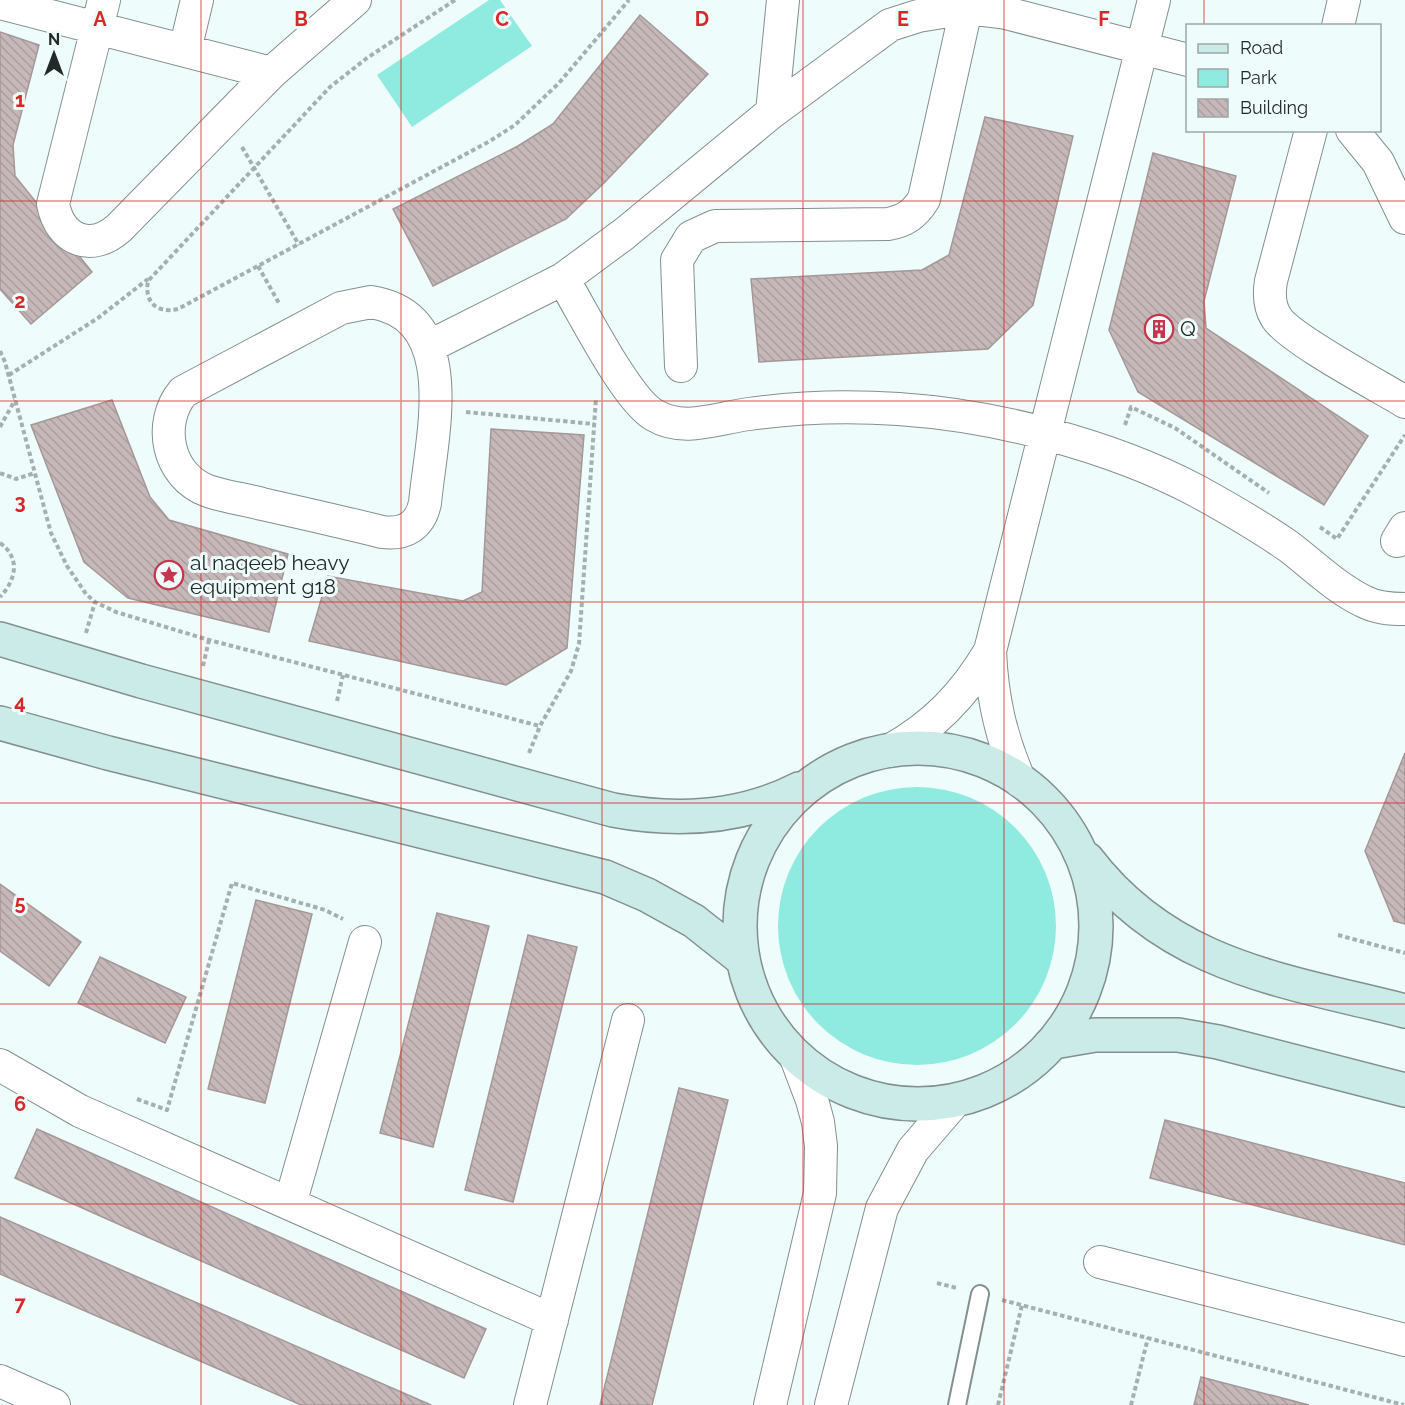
<svg xmlns="http://www.w3.org/2000/svg" width="1405" height="1405" viewBox="0 0 1405 1405" font-family="Raleway,sans-serif">
	<defs>
		<pattern id="building-back-hatch" width="6" height="6" patternUnits="userSpaceOnUse" patternTransform="scale(1.5)"><rect width="6" height="6" fill="#c6b8b8"/><path d="M-1 5l2 2M0 0l6 6M5-1l2 2" fill="none" stroke="#aa9e9e"/></pattern>
	</defs>
	<rect width="100%" height="100%" fill="#eefdfb"/>
	<!-- green -->
	<path fill="#8febe0" d="M489 0H500L532 46 412 127 377 75Z
		M778 926a139 139 0 1 1 278 0a139 139 0 1 1-278 0Z"/>
	<!-- building -->
	<path fill="url(#building-back-hatch)" stroke="#a49797" stroke-width="1.5" d="M640 15 708 74 605 182 566 219 433 286 393 209 518 146 553 124Z
		M0 32 39 45 13 145 15 176 92 272 31 324 0 289Z
		M985 117 1073 136 1033 305 988 349 759 362 751 279 922 270 949 255Z
		M1153 153 1236 176 1204 301 1206 328 1368 436 1324 505 1138 392 1109 330Z
		M112 400 150 497 169 520 288 554 269 632 128 598 84 562 31 425Z
		M491 429 584 435 567 648 506 685 309 641 328 576 463 601 482 592Z
		M1405 753V924L1394 921 1365 851Z
		M0 884 81 942 49 986 0 951Z
		M256 900 312 914 265 1103 208 1089Z
		M437 913 489 926 433 1147 380 1133Z
		M528 935 577 947 513 1202 465 1190Z
		M100 957 186 997 165 1043 78 1003Z
		M679 1088 728 1100 652 1405H600Z
		M1165 1120 1405 1183V1245L1150 1178Z
		M37 1129 486 1329 464 1378 15 1178Z
		M0 1217 431 1405H301L0 1274Z
		M1201 1377 1309 1405H1194Z"/>
	<g fill="none" stroke-linecap="round" stroke-linejoin="round">
		<!-- lane casing -->
		<g stroke="#82908e" stroke-width="20">
			<path id="lane" d="M957 1405 980 1294"/>
		</g>
		<!-- street casing -->
		<g stroke="#82908e" stroke-width="34">
			<path id="street" d="M104 0 53 204C60 240 91 253 119 228L271 73 355 0
				M0 3 271 73
				M1338 26 1344 0
				M185 50 197 0
				M772 112 783 0
				M1311 130 1271 281C1269 293 1269 306 1276 317 1288 338 1379 386 1405 402
				M1352 130 1378 162 1405 218
				M563 279C582 310 626 399 654 415 684 433 717 418 749 414 847 400 951 408 1047 434 1099 448 1150 466 1197 491 1228 508 1259 526 1288 546 1312 564 1336 588 1363 601 1376 608 1390 609 1405 609
				M371 302C464 317 431 437 425 503 420 526 405 535 382 532 342 522 302 513 262 504 244 499 225 497 208 491 167 476 157 423 183 392L341 308Z
				M430 346 563 279 624 234 772 112 890 25 918 16 967 8 1006 13 1188 60
				M681 366 677 260 691 237 715 226 888 224C905 221 915 214 924 199L968 0
				M1397 541 1405 528
				M889 751C934 726 964 695 990 651
				M1020 781C1001 738 992 698 990 651L1154 0
				M0 1065 80 1111 552 1320
				M290 1204 365 942
				M1100 1262 1405 1340
				M0 1381 54 1405
				M530 1405 628 1020
				M770 1405 820 1193 821 1146 818 1122 812 1100 795 1055
				M831 1405 882 1208 913 1150 956 1100"/>
		</g>
		<!-- secondary casing -->
		<g stroke="#82908e" stroke-width="36">
			<path id="secondary" d="M0 639 141 681 613 810C677 822 740 819 799 789
				M0 723 108 753 605 877 647 895 694 921 742 959
				M740 926a178 178 0 1 1 356 0a178 178 0 1 1-356 0Z
				M1087 859C1169 967 1283 980 1405 1011
				M1054 1042 1095 1035H1178L1218 1042 1405 1090"/>
		</g>
		<!-- path -->
		<path stroke="#a5b1af" stroke-width="4" stroke-dasharray="4.5 3" stroke-linecap="butt" d="M455 0 367 58 330 87 148 281C144 302 157 314 178 309L490 141 515 125 559 83 629 0
			M242 147 299 245
			M258 266 280 305
			M0 351 5 362 51 533 67 566 86 594 95 602 116 612 209 640 540 726
			M9 375 98 318 148 279
			M466 412 594 424
			M1125 425 1131 407 1175 428 1269 493
			M0 427 15 400
			M0 473 16 479 35 473
			M1320 527 1337 539 1405 435
			M0 543C21 558 16 580 0 597
			M86 633 95 602
			M203 666 209 640
			M337 701 343 675
			M529 753 540 726 571 671 579 644 596 398
			M1338 935 1405 953
			M137 1099 167 1110 232 883 325 910 343 919
			M937 1283 957 1288
			M1002 1300 1404 1405
			M998 1405 1022 1305
			M1131 1405 1148 1338"/>
		<!-- lane -->
		<use href="#lane" stroke="#fff" stroke-width="16"/>
		<!-- street -->
		<use href="#street" stroke="#fff" stroke-width="32"/>
		<!-- secondary -->
		<use href="#secondary" stroke="#caebe8" stroke-width="33"/>
	</g>
	<!-- grid -->
	<path fill="none" stroke="#d62828" stroke-width="1.5" stroke-opacity="0.55" d="M201 0V1405M401 0V1405M602 0V1405M803 0V1405M1004 0V1405M1204 0V26M1204 130V1405M0 201H1405M0 401H1405M0 602H1405M0 803H1405M0 1004H1405M0 1204H1405"/>
	<!-- icons -->
	<defs>
		<g id="building-ring" transform="scale(1.5)"><circle r="9.5" fill="#eefdfb" stroke="#c5354e" stroke-width="1.5"/><path d="M-4-6H4V6H1V3H-1V6H-4ZM-2.5-4.3h1.7v1.8h-1.7ZM.8-4.3h1.7v1.8H.8ZM-2.5-1h1.7V.8h-1.7ZM.8-1h1.7V.8H.8Z" fill="#c5354e"/></g>
		<g id="sight-ring" transform="scale(1.5)"><circle r="9.5" fill="#eefdfb" stroke="#c5354e" stroke-width="1.5"/><path d="M0-6L1.8-2.2L6-1.7L2.9 1.2L3.7 5.4L0 3.3L-3.7 5.4L-2.9 1.2L-6-1.7L-1.8-2.2Z" fill="#c5354e"/></g>
	</defs>
	<g fill-rule="evenodd">
		<use href="#building-ring" x="1159" y="329"/>
		<use href="#sight-ring" x="169" y="575"/>
	</g>
	<g text-anchor="middle" stroke-width="6" stroke-linejoin="round" paint-order="stroke">
		<!-- poi labels -->
		<g font-size="21" fill="#232928" stroke="#eefdfb" text-anchor="start">
			<text x="1180" y="336">Q</text>
			<text x="190" y="570">al naqeeb heavy<tspan x="190" dy="24">equipment g18</tspan></text>
		</g>
	</g>
	<g font-size="20" text-anchor="middle" font-weight="bold" fill="#d62828" stroke="#eefdfb" stroke-width="6" stroke-linejoin="round" paint-order="stroke">
		<text x="100" y="26">A</text>
		<text x="301" y="26">B</text>
		<text x="502" y="26">C</text>
		<text x="702" y="26">D</text>
		<text x="903" y="26">E</text>
		<text x="1104" y="26">F</text>
		<text x="20" y="107">1</text>
		<text x="20" y="308">2</text>
		<text x="20" y="509">3</text>
		<text x="20" y="709">4</text>
		<text x="20" y="910">5</text>
		<text x="20" y="1111">6</text>
		<text x="20" y="1311">7</text>
	</g>
	<!-- legend -->
	<rect x="1186" y="24" width="195" height="108" fill="#eefdfb" stroke="#9da8a7" stroke-width="1.5"/>
	<rect x="1198" y="44" width="30" height="9" fill="#caebe8" stroke="#9da8a7" stroke-width="1.5"/>
	<text x="1240" y="54" font-size="18" fill="#232928">Road</text>
	<rect x="1198" y="69" width="30" height="18" fill="#8febe0" stroke="#9da8a7" stroke-width="1.5"/>
	<text x="1240" y="84" font-size="18" fill="#232928">Park</text>
	<rect x="1198" y="99" width="30" height="18" fill="url(#building-back-hatch)" stroke="#9da8a7" stroke-width="1.5"/>
	<text x="1240" y="114" font-size="18" fill="#232928">Building</text>
	<!-- north arrow -->
	<g transform="translate(54 54)" stroke="#eefdfb" stroke-width="4.5" paint-order="stroke">
	<path d="M0-4.5L10 22L0 15L-10 22Z" fill="#232928"/>
	<text y="-9" font-size="16" font-weight="bold" text-anchor="middle" fill="#232928">N</text>
	</g>
</svg>
